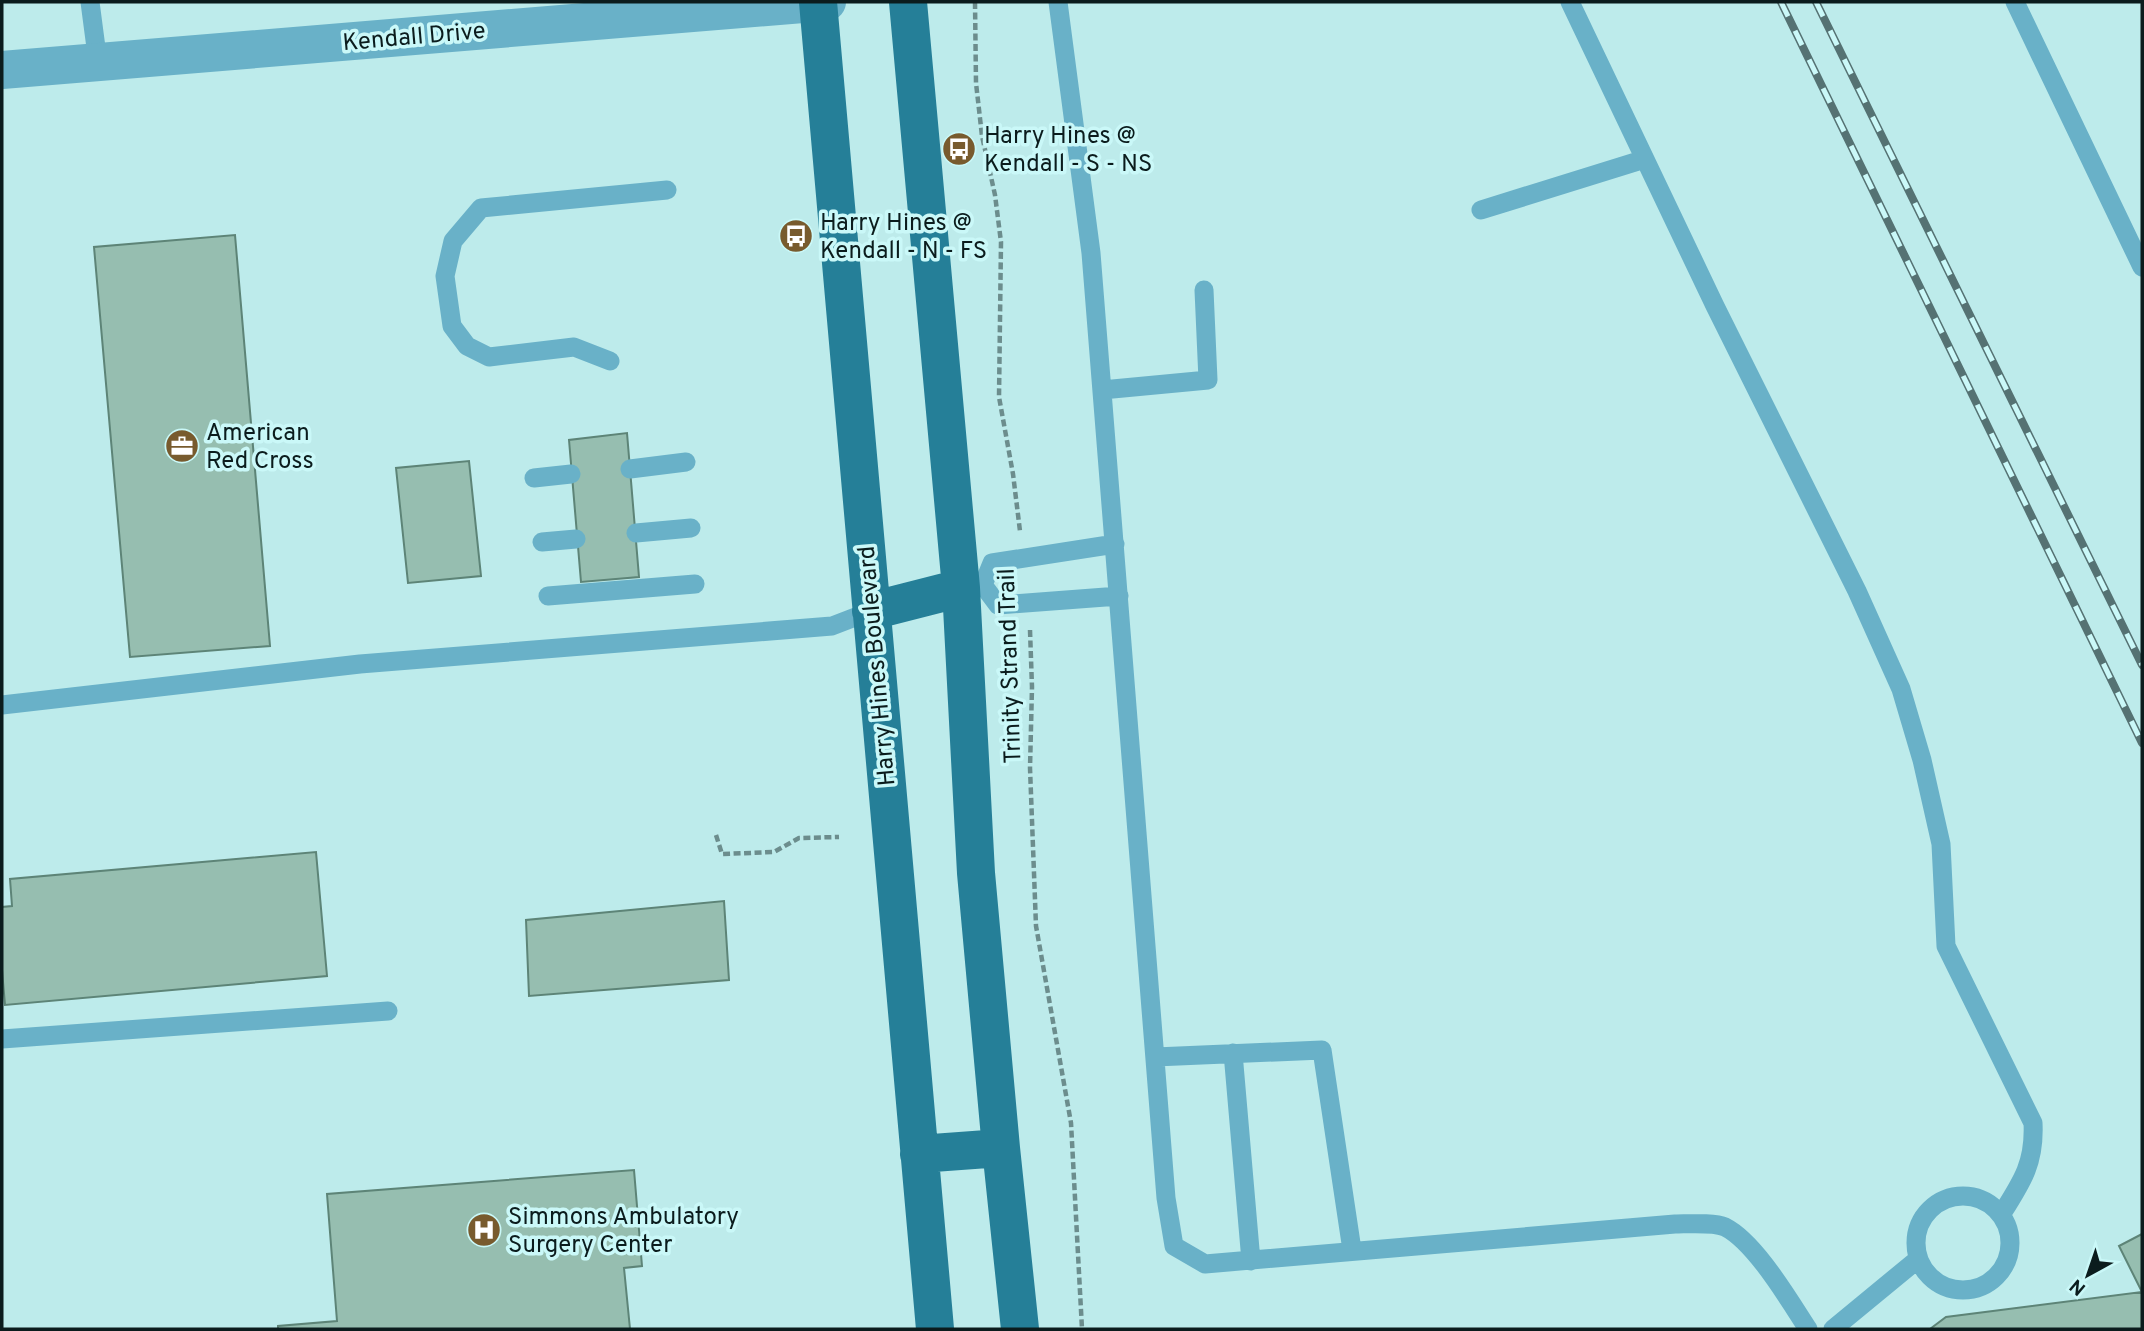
<svg xmlns="http://www.w3.org/2000/svg" width="2144" height="1331" viewBox="0 0 2144 1331" font-family="Overpass,sans-serif">
	<rect width="100%" height="100%" fill="#bdebeb"/>
	<!-- building -->
	<path fill="#96beb0" stroke="#5d8477" stroke-width="2" d="M235 235 270 646 130 657 94 247Z
		M627 433 639 577 581 582 569 440Z
		M469 461 481 576 408 583 396 468Z
		M316 852 327 976 5 1005 2 970V907L12 906 10 879Z
		M724 901 729 980 529 996 526 920Z
		M634 1170 642 1266 624 1268 630 1329H278V1326L337 1321 327 1194Z
		M2142 1234V1329H1930L1946 1317 2142 1292 2119 1246Z"/>
	<g fill="none" stroke-linecap="round" stroke-linejoin="round">
		<!-- path -->
		<path stroke="#6c8d8d" stroke-width="4.5" stroke-dasharray="7 3.5" stroke-linecap="butt" d="M975 2 976 83 982 136 995 195 1001 242 999 397 1013 474 1020 531
			M1030 630 1032 687 1030 768 1036 926 1071 1123 1082 1329
			M716 835 722 854 774 852 799 838 839 837"/>
		<!-- lane -->
		<path stroke="#69b1c8" stroke-width="19" d="M90 2 98 63
			M1058 2 1091 253 1166 1198 1174 1246 1205 1264 1675 1224C1687 1224 1714 1222 1725 1227 1755 1242 1789 1300 1808 1329
			M1570 2 1715 306 1857 591 1901 689 1922 760 1941 844 1946 946 2033 1123C2035 1163 2022 1182 2001 1215
			M2015 2 2142 267
			M1481 210 1645 159
			M610 361 574 347 489 357 467 346 452 326 445 276 453 241 481 208 667 190
			M1102 390 1208 380 1204 290
			M630 469 686 462
			M534 478 571 474
			M636 533 691 528
			M542 542 576 539
			M983 585 992 563 1115 544
			M983 585 998 605 1119 596
			M548 596 695 584
			M2 705 360 664 832 626 871 611
			M2 1039 388 1011
			M1233 1053 1251 1261
			M1155 1057 1322 1050 1352 1250
			M1916 1243a47 47 0 1 1 94 0a47 47 0 1 1-94 0Z
			M1833 1329 1918 1259"/>
		<!-- street -->
		<path stroke="#69b1c8" stroke-width="38" d="M2 70 827 2"/>
		<!-- primary -->
		<path stroke="#257f98" stroke-width="38" d="M818 2 935 1329
			M908 2 961 588 976 873 1001 1148 1020 1329
			M871 611 961 588
			M919 1154 1001 1148"/>
		<!-- rail casing -->
		<g stroke="#557273" stroke-width="8">
			<path id="rail" d="M1781 2 2142 743
				M1816 2 2142 665"/>
		</g>
		<!-- rail -->
		<use href="#rail" stroke="#caf8f8" stroke-width="5" stroke-dasharray="16" stroke-linecap="butt"/>
	</g>
	<!-- icons -->
	<defs>
		<g id="bus-disc" transform="scale(1.75)"><circle r="9.5" fill="#785b2e" stroke="#caf8f8"/><path d="M-5-6H5V4H4V6H2V4H-2V6H-4V4H-5ZM-3.5-4V0h7V-4ZM-3.5 1.2v1.5H-2V1.2ZM2 1.2v1.5H3.5V1.2Z" fill="#fff"/></g>
		<g id="office-disc" transform="scale(1.75)"><circle r="9.5" fill="#785b2e" stroke="#caf8f8"/><path d="M-6-3h4V-5.5h4V-3h4V5H-6ZM-1-4.5V-3h2v-1.5ZM-6 0V1H6V0Z" fill="#fff"/></g>
		<g id="hospital-disc" transform="scale(1.75)"><circle r="9.5" fill="#785b2e" stroke="#caf8f8"/><path d="M-5-5h3v3.5h4V-5h3V5h-3V1.5h-4V5h-3Z" fill="#fff"/></g>
	</defs>
	<g fill-rule="evenodd">
		<use href="#bus-disc" x="959" y="149"/>
		<use href="#bus-disc" x="796" y="236"/>
		<use href="#office-disc" x="182" y="446"/>
		<use href="#hospital-disc" x="484" y="1230"/>
	</g>
	<g text-anchor="middle" stroke-width="7" stroke-linejoin="round" paint-order="stroke">
		<!-- street labels -->
		<g font-size="24" fill="#0b1c1d" stroke="#caf8f8">
			<text transform="translate(414 36) rotate(-5)" y="8">Kendall Drive</text>
			<text transform="translate(876 666) rotate(-95)" y="8">Harry Hines Boulevard</text>
			<text transform="translate(1009 666) rotate(-92)" y="8">Trinity Strand Trail</text>
		</g>
		<!-- poi labels -->
		<g font-size="24" fill="#0b1c1d" stroke="#caf8f8" text-anchor="start">
			<text x="984" y="143">Harry Hines @<tspan x="984" dy="28">Kendall - S - NS</tspan></text>
			<text x="820" y="230">Harry Hines @<tspan x="820" dy="28">Kendall - N - FS</tspan></text>
			<text x="206" y="440">American<tspan x="206" dy="28">Red Cross</tspan></text>
			<text x="508" y="1224">Simmons Ambulatory<tspan x="508" dy="28">Surgery Center</tspan></text>
		</g>
	</g>
	<!-- border -->
	<rect width="2144" height="1331" fill="none" stroke="#0b1c1d" stroke-width="7"/>
	<!-- north arrow -->
	<g transform="translate(2088 1275) rotate(220)" stroke="#caf8f8" stroke-width="5" paint-order="stroke">
	<path d="M0-5L12 26L0 18L-12 26Z" fill="#0b1c1d"/>
	<text y="-10" font-size="19" font-weight="bold" text-anchor="middle" fill="#0b1c1d">N</text>
	</g>
</svg>
